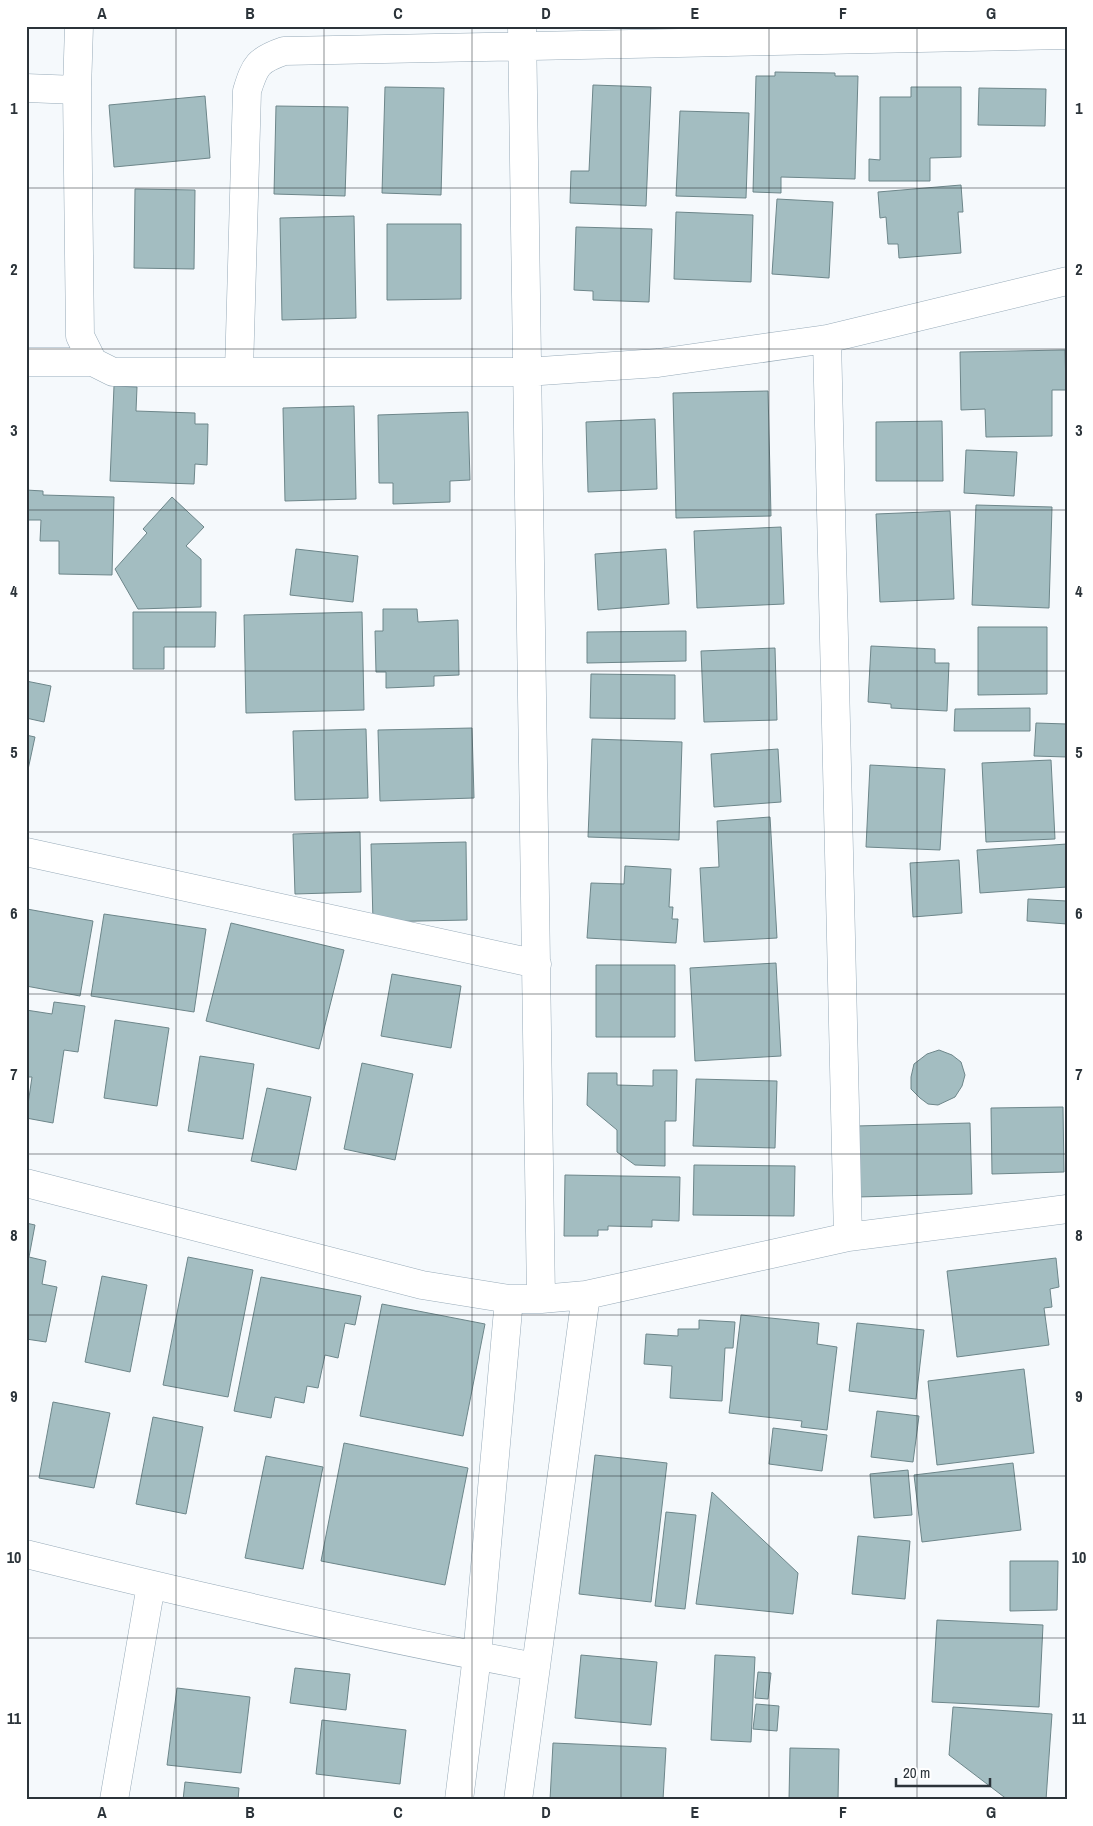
<svg xmlns="http://www.w3.org/2000/svg" width="1093" height="1826" viewBox="0 0 1093 1826" font-family="'Archivo Narrow',sans-serif">
	<rect width="100%" height="100%" fill="#f5f9fc"/>
	<!-- building -->
	<path fill="#a3bdc1" stroke="#6d868a" d="M775 72 835 73V76H858L855 179 781 177V193L753 192 756 76H775Z
		M593 85 651 87 646 206 570 203 571 171H589Z
		M385 87 444 88 441 195 382 193Z
		M911 87H961V157L930 158V181H869V159L880 160V97H911Z
		M979 88 1046 89 1045 126 978 125Z
		M205 96 210 158 114 167 109 105Z
		M276 106 348 107 345 196 274 194Z
		M680 111 749 113 746 198 676 196Z
		M961 185 963 212H958L961 253 899 258 898 244H888L886 217 880 218 878 192Z
		M135 189 195 190 194 269 134 268Z
		M777 199 833 202 829 278 772 274Z
		M676 212 753 215 751 282 674 279Z
		M354 216 356 318 282 320 280 218Z
		M387 224H461V299L387 300Z
		M576 227 652 229 649 302 593 300V291L574 290Z
		M1065 350 1066 390H1052V436L986 437 985 409 961 410 960 352Z
		M114 386 137 387 136 411 195 413V424H208L207 465 195 464 194 484 110 481Z
		M768 391 771 516 676 518 673 393Z
		M354 406 356 499 285 501 283 408Z
		M468 412 470 480 450 481V502L393 504V483H379L378 415Z
		M655 419 657 489 588 492 586 422Z
		M942 421 943 481H876V422Z
		M966 450 1017 452 1014 496 964 493Z
		M26 490 43 491V495L114 497 112 575 59 574V541H40L41 520H26Z
		M172 497 204 527 186 546 201 559V607L138 609 115 569 147 533 143 529Z
		M976 505 1052 507 1049 608 972 605Z
		M950 511 954 599 880 602 876 514Z
		M781 527 784 604 697 608 694 531Z
		M296 549 358 556 353 602 290 595Z
		M666 549 669 604 598 610 595 554Z
		M383 609H417L418 622 458 620 459 675 434 676V686L386 688V672H376L375 631H383Z
		M133 612H216L215 647H164V669H133Z
		M362 612 364 710 246 713 244 615Z
		M978 627H1047V694L978 695Z
		M686 631V661L587 663V632Z
		M871 646 935 649V663H949L947 711 891 708V704L868 702Z
		M775 648 777 720 704 722 701 651Z
		M591 674 675 675V719L590 718Z
		M26 681 51 686 44 722 26 718Z
		M1030 708V731H954L955 709Z
		M1036 723 1067 724V757L1034 756Z
		M472 728 474 798 380 801 378 730Z
		M366 729 368 798 295 800 293 731Z
		M26 735 35 737 26 779Z
		M592 739 682 742 679 840 588 837Z
		M778 749 781 802 714 807 711 754Z
		M1051 760 1055 839 986 842 982 763Z
		M870 765 945 769 940 850 866 847Z
		M770 817 777 938 704 942 700 868 719 867 717 821Z
		M360 832 361 892 295 894 293 834Z
		M466 842 467 920 373 922 371 844Z
		M1067 844V887L980 893 977 850Z
		M959 860 962 913 913 917 910 863Z
		M625 866 671 869 669 907H673L672 919H678L676 943 587 938 591 883 624 884Z
		M1028 899 1067 901V924L1027 921Z
		M27 909 93 921 80 996 26 986Z
		M104 914 206 929 194 1012 91 996Z
		M231 923 344 950 319 1049 206 1021Z
		M776 963 781 1056 695 1061 690 968Z
		M596 965H675V1037H596Z
		M392 974 461 986 451 1048 381 1036Z
		M54 1002 85 1006 78 1052 64 1050 53 1123 26 1118 32 1077H26V1010L52 1014Z
		M115 1020 169 1028 157 1106 104 1098Z
		M939 1050 952 1055 961 1062 965 1075 962 1086 955 1097 938 1105 928 1104 920 1098 911 1089V1077L914 1064 927 1054Z
		M200 1056 254 1064 243 1139 188 1131Z
		M362 1063 413 1074 395 1160 344 1149Z
		M653 1070H677L676 1121H665V1166L635 1165 617 1152V1130L587 1105 588 1073H617V1085L653 1086Z
		M696 1079 777 1081 775 1148 693 1146Z
		M267 1088 311 1097 296 1170 251 1161Z
		M1063 1107 1064 1172 992 1174 991 1108Z
		M970 1123 972 1194 857 1197 856 1126Z
		M694 1165 795 1166 794 1216 693 1215Z
		M565 1175 680 1177 679 1221 652 1220V1227L608 1226V1230H598V1236H564Z
		M26 1223 35 1225 29 1257 46 1261 42 1284 57 1287 46 1342 26 1339Z
		M188 1257 253 1270 228 1397 163 1385Z
		M1056 1258 1059 1287 1050 1289 1052 1307 1044 1308 1049 1345 957 1357 947 1271Z
		M102 1276 147 1285 130 1372 85 1362Z
		M261 1277 361 1296 355 1325 345 1323 338 1358 325 1355 318 1388 307 1386 304 1403 275 1397 271 1418 234 1411Z
		M382 1304 485 1324 463 1436 360 1416Z
		M741 1315 819 1323 817 1344 837 1347 827 1430 801 1427 802 1421 729 1413Z
		M699 1320 735 1322 733 1348H725L722 1401 670 1398 672 1366 644 1364 646 1334 678 1336V1329H699Z
		M857 1323 924 1330 916 1399 849 1391Z
		M1024 1369 1034 1453 937 1465 928 1381Z
		M53 1402 110 1413 94 1488 39 1478Z
		M877 1411 919 1416 913 1462 871 1457Z
		M153 1417 203 1427 186 1514 136 1504Z
		M773 1428 827 1435 822 1471 769 1464Z
		M344 1443 468 1468 445 1585 321 1561Z
		M595 1455 667 1463 651 1602 579 1594Z
		M266 1456 323 1467 303 1569 245 1558Z
		M1013 1463 1021 1530 922 1542 914 1475Z
		M908 1470 912 1515 874 1518 870 1474Z
		M712 1492 798 1573 793 1614 696 1604Z
		M666 1512 696 1515 685 1609 655 1606Z
		M858 1536 910 1541 905 1599 852 1594Z
		M1010 1561H1058L1057 1610 1010 1611Z
		M937 1620 1043 1625 1039 1707 932 1702Z
		M581 1655 657 1662 651 1725 575 1718Z
		M715 1655 755 1657 751 1742 711 1740Z
		M295 1668 350 1674 346 1710 290 1703Z
		M758 1672 771 1673 768 1699 755 1698Z
		M177 1688 250 1697 241 1773 167 1765Z
		M756 1704 779 1706 777 1731 753 1729Z
		M953 1707 1052 1714 1046 1800H1008L949 1755Z
		M322 1720 406 1730 400 1784 316 1774Z
		M553 1743 666 1748 663 1800H550Z
		M790 1748 839 1749 838 1800H789Z
		M185 1782 239 1788 238 1800H183Z"/>
	<g fill="none" stroke-linecap="round" stroke-linejoin="round">
		<!-- minor casing -->
		<g stroke="#98abb9" stroke-width="29">
			<path id="minor" d="M79 26 77 90 80 336 93 362
				M522 26 541 1299
				M26 88 77 90
				M827 339 848 1237
				M26 362H93L113 372H526L658 363 827 339 1067 281
				M239 371 247 91C255 65 258 60 284 51L1067 35
				M26 852 537 964
				M26 1183 422 1285 509 1299H541L586 1295 848 1237 1067 1209
				M26 1554C195 1596 365 1635 536 1667
				M114 1800 151 1585
				M459 1800 477 1656 509 1299
				M518 1800 586 1295"/>
		</g>
		<!-- minor -->
		<use href="#minor" stroke="#fff" stroke-width="28"/>
	</g>
	<!-- grid -->
	<path fill="none" stroke="#2b3339" stroke-width="1" stroke-opacity="0.55" d="M176 26V1800M324 26V1800M472 26V1800M621 26V1800M769 26V1800M917 26V1800M26 188H1067M26 349H1067M26 510H1067M26 671H1067M26 832H1067M26 994H1067M26 1154H1067M26 1315H1067M26 1476H1067M26 1638H1067"/>
	<!-- border -->
	<rect width="1093" height="1826" fill="none" stroke="#ffffff" stroke-width="55"/>
	<!-- scale -->
	<path d="M896 1778v8h94v-8" fill="none" stroke="#2b3339" stroke-width="2.5"/>
	<text x="903" y="1778" font-size="15" fill="#2b3339" stroke="#ffffff" stroke-width="4" paint-order="stroke">20 m</text>
	<rect x="28" y="28" width="1038" height="1770" fill="none" stroke="#2b3339" stroke-width="2"/>
	<g font-size="16" text-anchor="middle" font-weight="bold" fill="#2b3339">
		<text x="102" y="19">A</text>
		<text x="250" y="19">B</text>
		<text x="398" y="19">C</text>
		<text x="546" y="19">D</text>
		<text x="695" y="19">E</text>
		<text x="843" y="19">F</text>
		<text x="991" y="19">G</text>
		<text x="14" y="114">1</text>
		<text x="1079" y="114">1</text>
		<text x="14" y="275">2</text>
		<text x="1079" y="275">2</text>
		<text x="14" y="436">3</text>
		<text x="1079" y="436">3</text>
		<text x="14" y="597">4</text>
		<text x="1079" y="597">4</text>
		<text x="14" y="758">5</text>
		<text x="1079" y="758">5</text>
		<text x="14" y="919">6</text>
		<text x="1079" y="919">6</text>
		<text x="14" y="1080">7</text>
		<text x="1079" y="1080">7</text>
		<text x="14" y="1241">8</text>
		<text x="1079" y="1241">8</text>
		<text x="14" y="1402">9</text>
		<text x="1079" y="1402">9</text>
		<text x="14" y="1563">10</text>
		<text x="1079" y="1563">10</text>
		<text x="14" y="1724">11</text>
		<text x="1079" y="1724">11</text>
		<text x="102" y="1818">A</text>
		<text x="250" y="1818">B</text>
		<text x="398" y="1818">C</text>
		<text x="546" y="1818">D</text>
		<text x="695" y="1818">E</text>
		<text x="843" y="1818">F</text>
		<text x="991" y="1818">G</text>
	</g>
</svg>
